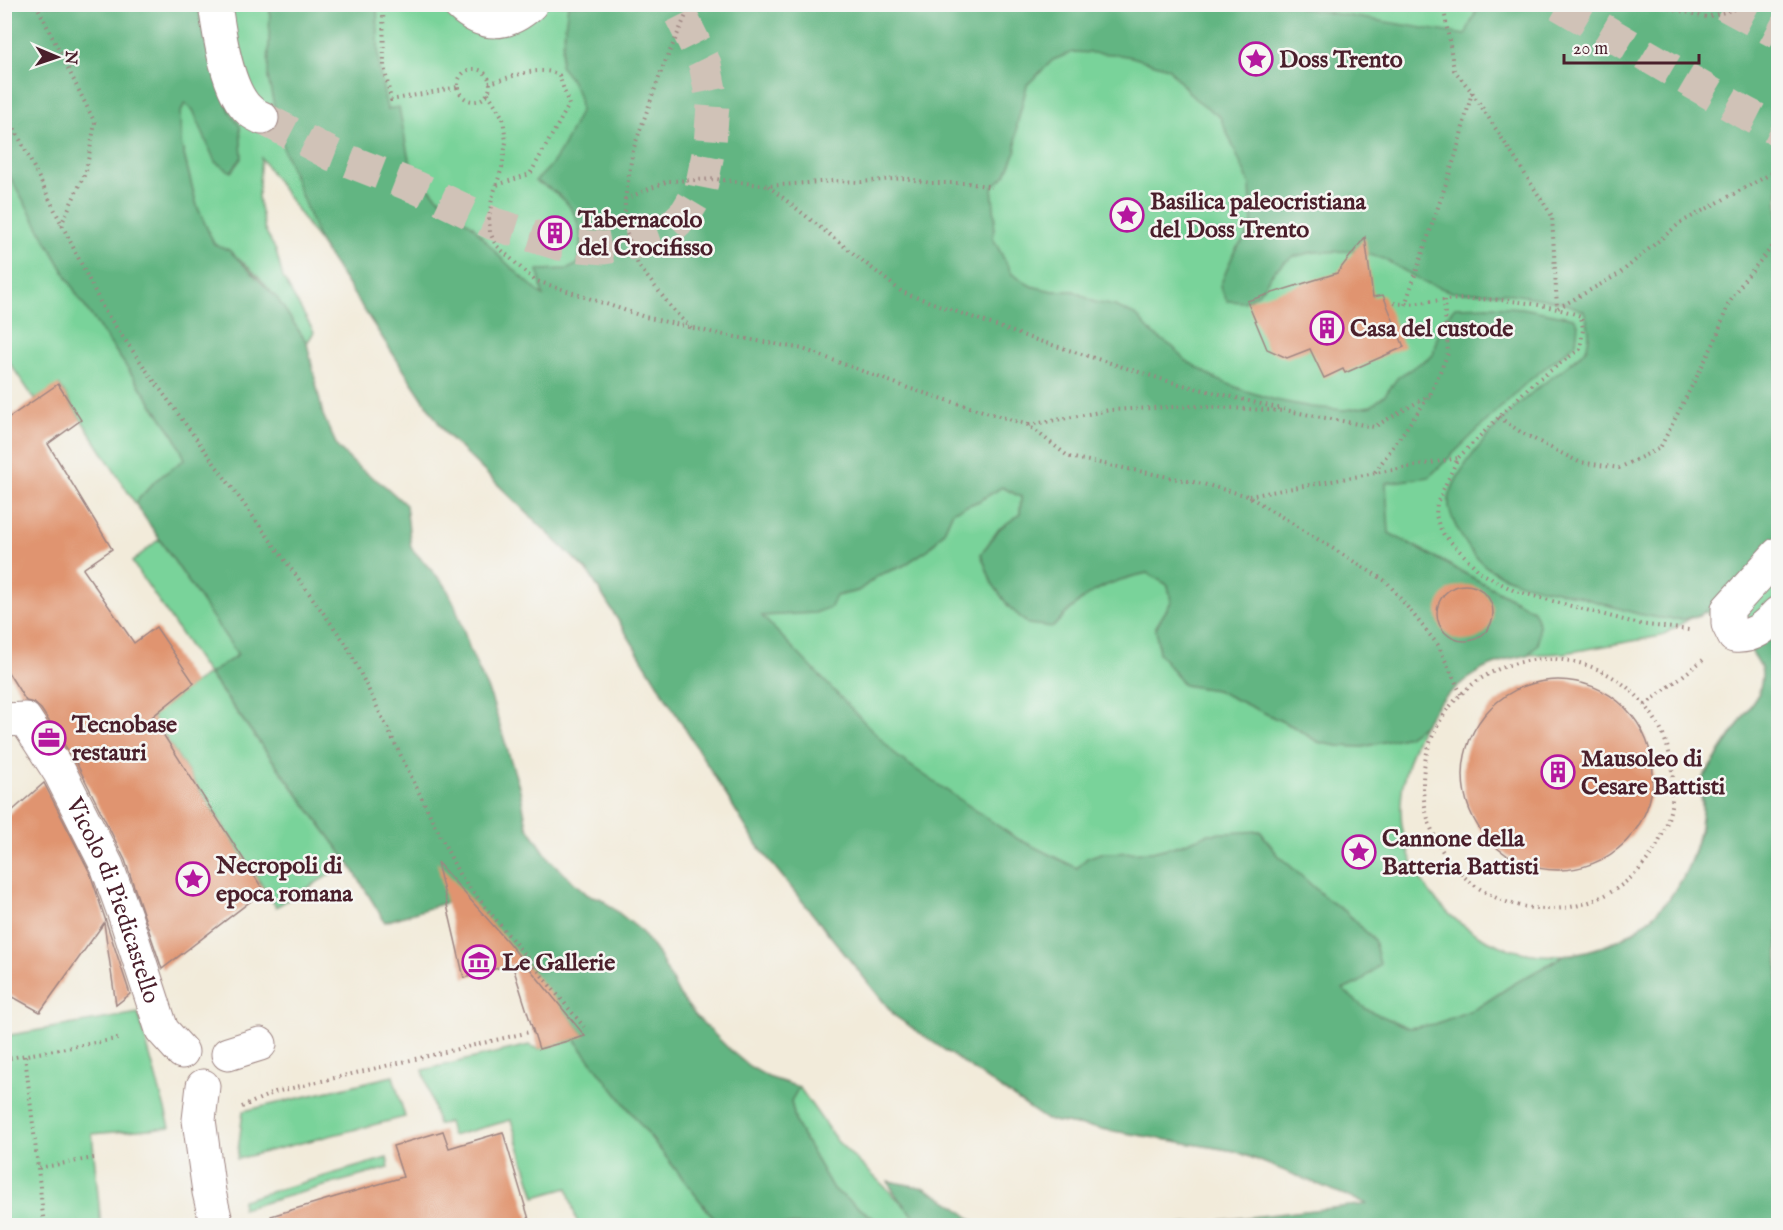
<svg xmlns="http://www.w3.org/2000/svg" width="1783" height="1230" viewBox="0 0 1783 1230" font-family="'IM FELL English',serif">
	<rect width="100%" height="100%" fill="#f6f6f2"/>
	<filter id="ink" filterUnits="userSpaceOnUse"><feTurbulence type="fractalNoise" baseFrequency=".0167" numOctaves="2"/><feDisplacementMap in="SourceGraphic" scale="12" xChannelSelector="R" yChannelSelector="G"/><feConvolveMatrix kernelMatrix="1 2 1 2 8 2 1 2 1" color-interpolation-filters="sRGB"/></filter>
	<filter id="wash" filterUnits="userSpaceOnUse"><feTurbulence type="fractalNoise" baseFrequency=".008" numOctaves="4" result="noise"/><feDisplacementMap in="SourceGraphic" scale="24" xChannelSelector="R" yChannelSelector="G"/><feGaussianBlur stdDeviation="1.35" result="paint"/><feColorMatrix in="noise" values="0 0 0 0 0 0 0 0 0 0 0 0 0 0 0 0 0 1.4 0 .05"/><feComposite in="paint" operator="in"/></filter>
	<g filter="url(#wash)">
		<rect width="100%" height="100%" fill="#f2ebda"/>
		<!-- green -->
		<path fill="#79d39a" stroke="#627962" stroke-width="1.5" fill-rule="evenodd" d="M198 5H1778V1057L1368 1204 1235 1151 1047 1120 895 1016 757 845 589 573 446 434 320 243 261 158 258 197 265 230 276 251 283 278 314 332 307 343C284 308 253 260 214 244L197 206 181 143 180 114 185 103 193 110 231 114 208 52ZM1048 431 1409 543 1533 610 1538 644 1528 655 1565 653 1661 636 1689 619 1706 612C1722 625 1753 646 1761 665 1765 674 1762 683 1759 693 1746 713 1732 733 1719 753 1714 762 1706 771 1702 780 1698 788 1703 802 1702 811 1698 852 1682 892 1650 919 1625 939 1595 953 1563 955 1479 962 1397 889 1401 803 1402 775 1411 751 1423 725L1408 736 1363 747 1338 746 1318 742 1294 727 1216 690 1184 685 1159 653 1156 627 1172 602 1168 585 1147 573C1103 582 1083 594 1053 627L1009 607 992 583 981 554 999 529 1020 514 1021 497 1002 487 979 501 953 511 943 533 903 566 879 575 858 591 836 596ZM1260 831 1277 854 1328 900 1345 911 1358 923 1133 853 1152 852 1180 845Z
			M5 168 79 298 175 437 185 459 156 480 135 503 59 385 35 400 5 356Z
			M159 539 239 655 209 675 349 863 276 907 152 717 194 683 208 674 132 562Z
			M138 1013 170 1127 92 1134 101 1225H5V1036Z
			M574 1039 719 1225H578L567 1188 535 1197 511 1120 452 1136 448 1122 438 1125 423 1070 529 1045 539 1049Z
			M393 1076 405 1117 237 1159 243 1111Z
			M799 1087 837 1141 910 1211 928 1225H883L833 1189 796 1124 791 1101Z
			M387 1158 389 1168 242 1209V1200Z"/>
		<!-- forest -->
		<path fill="#62b582" stroke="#566a56" stroke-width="1.5" d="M1294 4 1301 8 1465 35 1479 5H1778V543C1758 565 1720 612 1689 618 1659 625 1604 603 1574 595 1543 587 1516 586 1488 568 1473 558 1446 518 1449 499 1455 466 1509 411 1535 390 1546 381 1583 357 1587 346 1591 334 1588 323 1584 311L1562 302 1505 293 1452 292 1424 282 1384 259 1357 251 1314 252 1292 257 1275 270 1258 294 1244 302 1227 301 1220 286 1235 250 1245 238 1252 224 1250 185 1220 117 1194 98 1168 68 1132 57 1114 54 1073 52 1053 60 1027 85 1017 125 1016 151 1006 175 992 187 995 217 993 238 1012 274 1031 286 1053 291H1074L1094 302 1115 306 1137 316 1153 334 1173 347 1185 360 1216 379 1243 390 1275 400 1311 407 1344 410 1371 406 1385 395 1398 377 1433 355 1440 324 1455 307 1491 306 1522 308 1574 318 1578 324 1576 343 1525 384 1429 477 1386 483 1389 533 1533 610 1539 624 1538 644 1528 655 1509 659 1483 669 1460 684 1439 703 1423 725 1408 736 1363 747 1338 746 1318 742 1294 727 1216 690 1184 685 1159 653 1156 627 1171 602 1168 585 1147 573C1103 582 1083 594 1053 627L1028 624 1009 607 992 583 981 554 999 529 1020 514 1021 497 1002 487 979 501 953 511 943 533 929 549 903 566 879 575 858 591 836 596 831 607 815 613 762 616 898 757 1016 838 1077 868 1087 858 1101 853 1152 852 1180 845 1208 834 1260 831 1277 854 1328 900 1345 911 1374 940 1380 964 1360 982 1343 990 1366 1009 1409 1028 1435 1024 1477 1008 1512 985 1563 956 1587 951 1611 944 1633 932 1652 917 1669 899 1683 878 1693 856 1700 831 1703 806 1701 782 1759 693C1765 670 1762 666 1749 648L1778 626V1225H1179L1367 1204 1235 1151 1047 1120 895 1016 757 845 589 573 446 434 320 243 284 151 268 78 270 5H377L379 69 387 109 399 107 408 155 414 171 420 179 451 210 472 225 500 257 543 296 538 270 568 269 578 264C586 223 573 198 535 181 554 166 563 148 573 126 575 121 580 114 580 109 580 93 570 77 560 66L568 5Z
			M4 5H198L208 52 231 114 240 126 242 157 231 172 215 162 193 110 185 103 180 114 181 143 197 206 214 244 229 250 277 298 307 343 323 415 338 448 358 467 385 486 406 505 411 548 445 585 455 605 470 650 491 697 520 790 527 826 550 860 570 879 588 895 600 898 640 930 658 954 680 996 696 1016 731 1051 749 1066 768 1077 799 1087 791 1101 796 1124 833 1189 883 1225H719L574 1039 584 1035 469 899 445 903 385 922 349 863 209 674 238 655 135 503 156 480 185 459 175 437 79 298 5 168Z
			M888 1181 925 1188 951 1203 979 1225C963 1226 945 1228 930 1226 916 1223 893 1194 888 1181Z"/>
		<g id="blocks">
			<!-- building -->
			<path fill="#e0946f" d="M1365 237 1373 297 1383 295 1404 347 1345 373 1343 369 1324 378 1310 349 1287 358 1267 349 1247 301 1337 273Z
				M58 384 81 420 48 444 112 549 83 569 134 643 156 627 194 683 152 717 264 891 162 969 125 860 77 764 41 709 34 703 26 701 4 666V421Z
				M1437 613a28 28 0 1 1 56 0a28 28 0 1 1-56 0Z
				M1463 775a95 95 0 1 1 190 0a95 95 0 1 1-190 0Z
				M44 783 90 873 130 994 116 1005 104 923 40 1012 4 992V818Z
				M437 862 507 941 585 1036 539 1049 512 964 464 978Z
				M443 1131 449 1148 503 1132 531 1226H273L271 1216 403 1177 393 1146Z"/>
		</g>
	</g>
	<g filter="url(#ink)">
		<use href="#blocks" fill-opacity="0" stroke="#9e8582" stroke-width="1.5"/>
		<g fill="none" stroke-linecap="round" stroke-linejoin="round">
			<!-- minor-tunnel -->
			<path stroke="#d0c2b7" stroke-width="33" stroke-dasharray="33 16" stroke-linecap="butt" d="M262 118 333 155 418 188 494 224 559 244 604 248 638 242 666 232 686 213 701 188 710 144 713 105 705 64 675 4"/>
			<!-- highway-tunnel -->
			<path stroke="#d0c2b7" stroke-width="33" stroke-dasharray="33 16" stroke-linecap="butt" d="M1559 4 1743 112 1778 130
				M1724 4 1778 33"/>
			<!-- minor casing -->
			<g stroke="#9e8582" stroke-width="35">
				<g id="minor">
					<path d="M215 4C219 33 227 92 250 111 253 114 258 116 262 118"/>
					<path d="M459 4C483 27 507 26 531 4"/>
					<path d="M1778 554 1728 609V624L1734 636C1753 638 1765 627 1778 613"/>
					<path id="s1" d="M4 720 25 719 60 773 107 866 125 916 162 1030 182 1052"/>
					<path d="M228 1054 260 1044"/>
					<path d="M203 1086 199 1120 209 1192 217 1226"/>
				</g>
			</g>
			<!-- path -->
			<path stroke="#9e8582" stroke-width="4" stroke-dasharray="1.5 4.5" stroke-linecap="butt" d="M36 4 95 123 86 171 61 225
				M383 4 384 66 391 100 458 87
				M1443 4 1454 70 1472 92 1552 216 1557 308
				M1652 4 1706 17 1754 4
				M458 85a16 16 0 1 1 32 0a16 16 0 1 1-32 0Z
				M489 83C510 78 539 64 559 75L569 105 530 174 497 185
				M488 93 503 118 506 142 502 168 492 198 489 217 490 232 495 244 534 280 645 317 719 334 803 349 908 388 1028 425 1069 457 1203 484 1248 496 1387 582 1438 645 1461 694
				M4 107 104 310 149 374 346 644 460 876 584 1027
				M768 186 902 292 1030 338 1171 382 1294 412 1374 427 1430 395
				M625 199 668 181 716 179 768 186 833 181 861 182 904 178 931 183H968L992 187
				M1394 303C1411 306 1427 301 1444 300 1491 297 1537 301 1581 316L1583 330 1580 349 1531 385 1458 458 1437 503 1436 515 1439 526 1444 535 1481 573 1515 591 1639 624 1689 630
				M1405 305 1456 154 1472 92
				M1558 308 1619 274 1680 223 1778 170
				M691 328 675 312 638 265 625 228V199L633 150 662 69 691 4
				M1499 417 1522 433 1579 462 1619 468 1660 448 1715 341 1728 305 1744 280 1778 240
				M1029 425 1110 410 1193 406 1284 411
				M1375 472 1430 395 1448 353 1444 300
				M1249 496 1458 458
				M1423 784a125 125 0 1 1 250 0a125 125 0 1 1-250 0Z
				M1645 705 1703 660
				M25 1056 38 1168 94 1158
				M4 1059 122 1038
				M242 1107 275 1092 534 1031
				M38 1168 44 1226"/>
			<!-- minor -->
			<use href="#minor" stroke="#fff" stroke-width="33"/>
		</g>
	</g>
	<!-- icons -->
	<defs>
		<g id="sight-ring" transform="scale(1.725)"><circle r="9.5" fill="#f6f6f2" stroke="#b5179e" stroke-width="1.5"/><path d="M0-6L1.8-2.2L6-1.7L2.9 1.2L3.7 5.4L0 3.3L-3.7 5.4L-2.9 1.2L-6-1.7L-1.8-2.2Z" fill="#b5179e"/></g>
		<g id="building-ring" transform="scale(1.725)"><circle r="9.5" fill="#f6f6f2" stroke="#b5179e" stroke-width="1.5"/><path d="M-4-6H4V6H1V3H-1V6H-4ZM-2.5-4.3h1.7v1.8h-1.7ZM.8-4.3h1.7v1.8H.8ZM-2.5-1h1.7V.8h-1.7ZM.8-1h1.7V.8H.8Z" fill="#b5179e"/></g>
		<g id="office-ring" transform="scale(1.725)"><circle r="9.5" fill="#f6f6f2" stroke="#b5179e" stroke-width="1.5"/><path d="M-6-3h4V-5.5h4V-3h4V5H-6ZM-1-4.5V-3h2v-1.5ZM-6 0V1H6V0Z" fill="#b5179e"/></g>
		<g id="museum-ring" transform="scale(1.725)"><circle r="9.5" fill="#f6f6f2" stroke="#b5179e" stroke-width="1.5"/><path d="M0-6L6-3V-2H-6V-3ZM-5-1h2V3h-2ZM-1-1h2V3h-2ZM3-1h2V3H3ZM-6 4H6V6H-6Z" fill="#b5179e"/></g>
	</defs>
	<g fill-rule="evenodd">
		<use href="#sight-ring" x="1256" y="59"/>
		<use href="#sight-ring" x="1127" y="215"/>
		<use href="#building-ring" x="555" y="233"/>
		<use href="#building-ring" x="1327" y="328"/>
		<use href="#office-ring" x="49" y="738"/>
		<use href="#building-ring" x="1558" y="772"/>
		<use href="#sight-ring" x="1359" y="852"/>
		<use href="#sight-ring" x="193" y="879"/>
		<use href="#museum-ring" x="479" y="962"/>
	</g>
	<g text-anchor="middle" stroke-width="5" stroke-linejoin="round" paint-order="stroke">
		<!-- poi labels -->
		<g font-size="24" font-weight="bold" fill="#4a1f2b" stroke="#f6f6f2" text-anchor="start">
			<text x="1279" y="67">Doss Trento</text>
			<text x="1150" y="209">Basilica paleocristiana<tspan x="1150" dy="28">del Doss Trento</tspan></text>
			<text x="578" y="227">Tabernacolo<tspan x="578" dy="28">del Crocifisso</tspan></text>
			<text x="1350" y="336">Casa del custode</text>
			<text x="72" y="732">Tecnobase<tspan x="72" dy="28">restauri</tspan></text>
			<text x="1581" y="766">Mausoleo di<tspan x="1581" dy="28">Cesare Battisti</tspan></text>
			<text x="1382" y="846">Cannone della<tspan x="1382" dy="28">Batteria Battisti</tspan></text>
			<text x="216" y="873">Necropoli di<tspan x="216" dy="28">epoca romana</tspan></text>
			<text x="502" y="970">Le Gallerie</text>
		</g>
		<!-- street labels -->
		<g font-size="24" fill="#4a1f2b" stroke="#f6f6f2">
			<text dy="8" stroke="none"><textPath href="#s1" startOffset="224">Vicolo di Piedicastello</textPath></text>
		</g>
	</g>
	<!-- margin -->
	<rect width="1783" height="1230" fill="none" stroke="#f6f6f2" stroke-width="24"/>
	<!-- north arrow -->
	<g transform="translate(57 57) rotate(92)" stroke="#f6f6f2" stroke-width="4.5" paint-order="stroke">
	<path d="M0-4.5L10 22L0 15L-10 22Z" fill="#4a1f2b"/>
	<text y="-9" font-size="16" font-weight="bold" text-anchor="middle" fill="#4a1f2b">N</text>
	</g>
	<!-- scale -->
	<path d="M1564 54v9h135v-9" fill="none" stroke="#4a1f2b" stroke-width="3"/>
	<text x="1573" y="54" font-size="18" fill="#4a1f2b" stroke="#f6f6f2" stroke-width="4.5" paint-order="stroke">20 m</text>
</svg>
